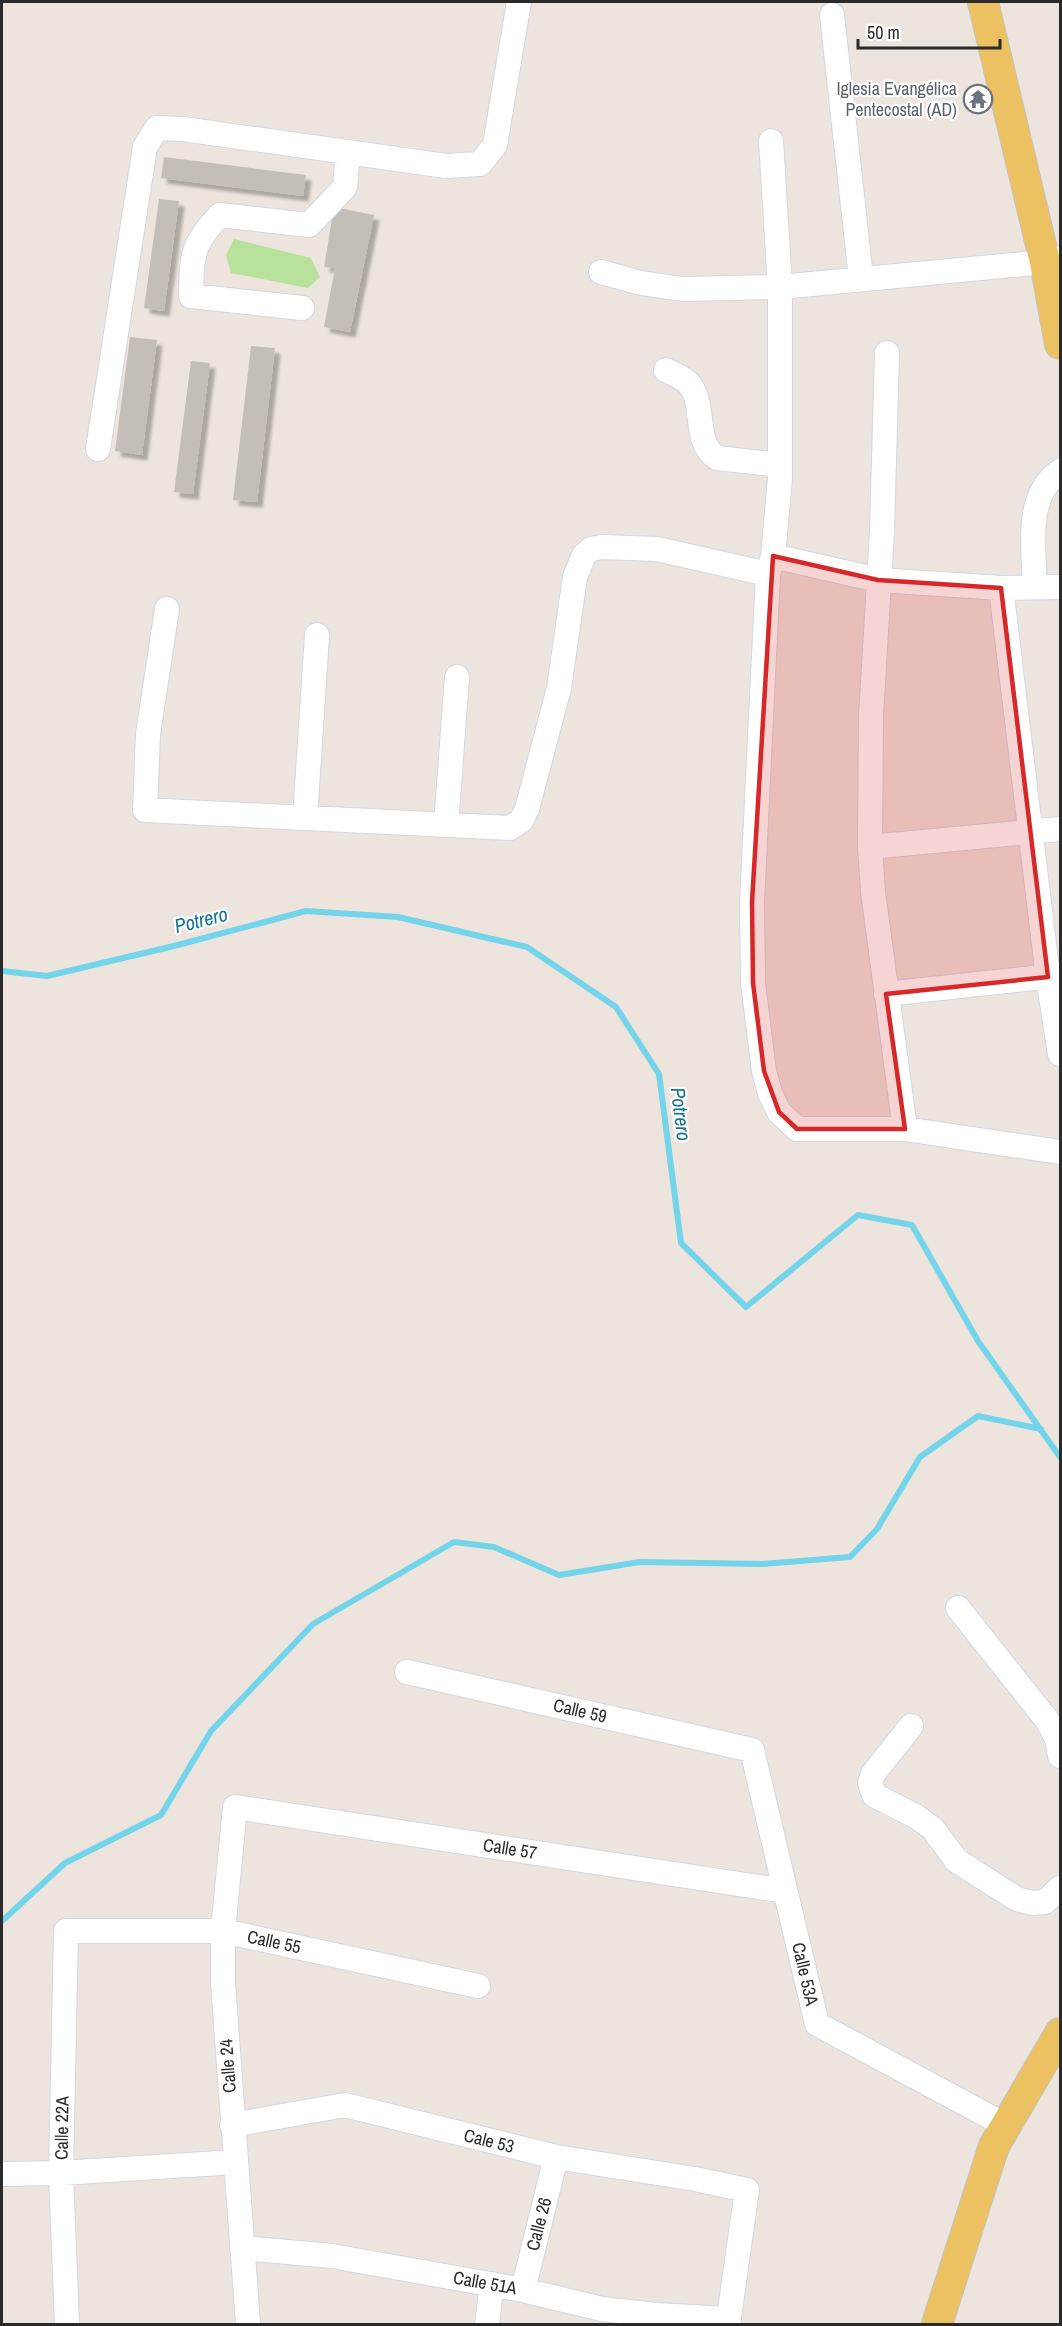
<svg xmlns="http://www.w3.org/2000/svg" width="1062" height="2326" viewBox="0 0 1062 2326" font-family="'Archivo Narrow',sans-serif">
	<defs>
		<filter id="shadow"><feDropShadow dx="5.5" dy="5.5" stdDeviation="1.5" flood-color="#0004"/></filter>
	</defs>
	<rect width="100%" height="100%" fill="#ece4dd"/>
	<!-- green -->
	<path fill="#b8e19b" d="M234 239 311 258 320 277 308 288 231 273 226 255Z"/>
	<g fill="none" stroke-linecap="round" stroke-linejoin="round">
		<!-- stream -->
		<path stroke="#73d4ea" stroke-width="6" d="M2 971 47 976 174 946 306 911 398 917 527 947 616 1007 659 1074 681 1243 746 1307 858 1215 912 1225 978 1341 1060 1457
			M2 1921 65 1863 161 1815 211 1731 313 1624 454 1542 494 1547 559 1575 640 1562 762 1564 850 1557 877 1529 920 1457 978 1416 1041 1429"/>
	</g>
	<!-- building -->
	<path fill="#c4beb9" filter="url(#shadow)" d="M164 157 306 175 303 196 161 178Z
		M159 199 179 201 164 311 144 308Z
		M334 207 374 215 350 332 324 327 335 268 324 267Z
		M130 337 157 340 142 455 115 451Z
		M251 346 275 348 257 502 233 500Z
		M191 361 210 363 193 494 174 492Z"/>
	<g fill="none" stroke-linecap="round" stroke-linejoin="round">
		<!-- minor casing -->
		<g stroke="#d2d7e3" stroke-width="26">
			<path id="minor" d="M832 15 861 278
				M771 141 780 287V479L773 556 768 574 752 902 753 983 764 1071 770 1093 779 1112 797 1129H905L1060 1152
				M601 272 641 283 682 289 780 287 1045 262 1060 258
				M302 308 191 296C192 255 191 245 220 215L309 225 345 187 348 152
				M887 353 882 531 871 716 870 847 873 892 905 1129
				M666 370C673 374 682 377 687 382 708 402 691 441 717 458L780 465
				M98 449 145 147 157 128 183 129 446 166 480 164 495 145 519 2
				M773 556 878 580 1001 588 1060 587
				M1035 587C1034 549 1024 496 1060 471
				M1001 588 1048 977 1060 1054
				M167 609 148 734 145 810 510 828 521 821 527 809 559 688 575 577 584 555 591 549 602 547 657 549 768 574
				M305 818 317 635
				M446 825 457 677
				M870 847 1060 829
				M886 994 1060 975
				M958 1608 1047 1720 1057 1739 1060 1756
				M407 1672 752 1750 817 2024 1005 2125
				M911 1726 873 1774 870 1783 874 1795 917 1817 933 1829 957 1861 1017 1899 1032 1903 1045 1902 1060 1888
				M232 2125 345 2105 556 2157 695 2179 747 2190 728 2324
				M2 2174 61 2173 236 2162
				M242 2248 332 2256 523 2290 602 2309 656 2315 729 2319
				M523 2290 556 2157
				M67 2324 61 2173 66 1931H223L478 1986
				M248 2324 223 1983V1931L235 1807 785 1891
				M487 2324 492 2284"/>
		</g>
		<!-- major casing -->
		<g stroke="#c3c3c3" stroke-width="32">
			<path id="major" d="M983 2 1045 262 1060 344
				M937 2324 994 2146 1060 2033"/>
		</g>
		<!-- minor -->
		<use href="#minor" stroke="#fff" stroke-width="24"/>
		<!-- major -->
		<use href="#major" stroke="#ecc162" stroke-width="30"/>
	</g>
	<!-- marked area -->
	<path fill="#d62828" fill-opacity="0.2" stroke="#d62828" stroke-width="4.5" stroke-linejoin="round" d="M773 556 878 580 1001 588 1048 977 886 994 905 1129H797L779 1112 764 1071 753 983 752 902Z"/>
	<!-- icons -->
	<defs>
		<g id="temple-ring" transform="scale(1.5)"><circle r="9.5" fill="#fff" stroke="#6b7280" stroke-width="1.5"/><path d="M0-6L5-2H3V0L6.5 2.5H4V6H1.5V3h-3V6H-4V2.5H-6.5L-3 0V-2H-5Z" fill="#6b7280"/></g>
	</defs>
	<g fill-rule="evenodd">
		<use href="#temple-ring" x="978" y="99"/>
	</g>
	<g text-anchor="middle" stroke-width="4.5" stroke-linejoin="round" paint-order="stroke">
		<!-- worship labels -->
		<g font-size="18" fill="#5b616d" stroke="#fff" text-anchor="end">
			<text x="957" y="95">Iglesia Evangélica<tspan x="957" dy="21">Pentecostal (AD)</tspan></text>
		</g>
		<!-- street labels -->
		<g font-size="18" fill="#2a2a2a" stroke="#fff">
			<text transform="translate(580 1711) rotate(13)" y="6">Calle 59</text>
			<text transform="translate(510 1849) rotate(9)" y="6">Calle 57</text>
			<text transform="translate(274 1942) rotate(12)" y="6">Calle 55</text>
			<text transform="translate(805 1974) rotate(77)" y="6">Calle 53A</text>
			<text transform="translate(228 2066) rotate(-94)" y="6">Calle 24</text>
			<text transform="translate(62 2128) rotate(-89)" y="6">Calle 22A</text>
			<text transform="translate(489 2141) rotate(14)" y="6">Cale 53</text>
			<text transform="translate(539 2224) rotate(-76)" y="6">Calle 26</text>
			<text transform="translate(485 2283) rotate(10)" y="6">Calle 51A</text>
		</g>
		<!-- water labels -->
		<g font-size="20" font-style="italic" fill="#127397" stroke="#fff">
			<text transform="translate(201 920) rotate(-14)" y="7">Potrero</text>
			<text transform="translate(681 1114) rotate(83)" y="7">Potrero</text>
		</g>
	</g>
	<!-- border -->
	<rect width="1062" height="2326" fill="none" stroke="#2a2a2a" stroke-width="6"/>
	<!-- scale -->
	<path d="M858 39v9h142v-9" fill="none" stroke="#2a2a2a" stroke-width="3"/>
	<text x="867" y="39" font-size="18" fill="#2a2a2a" stroke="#ffffff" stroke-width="4.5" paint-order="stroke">50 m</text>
</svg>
